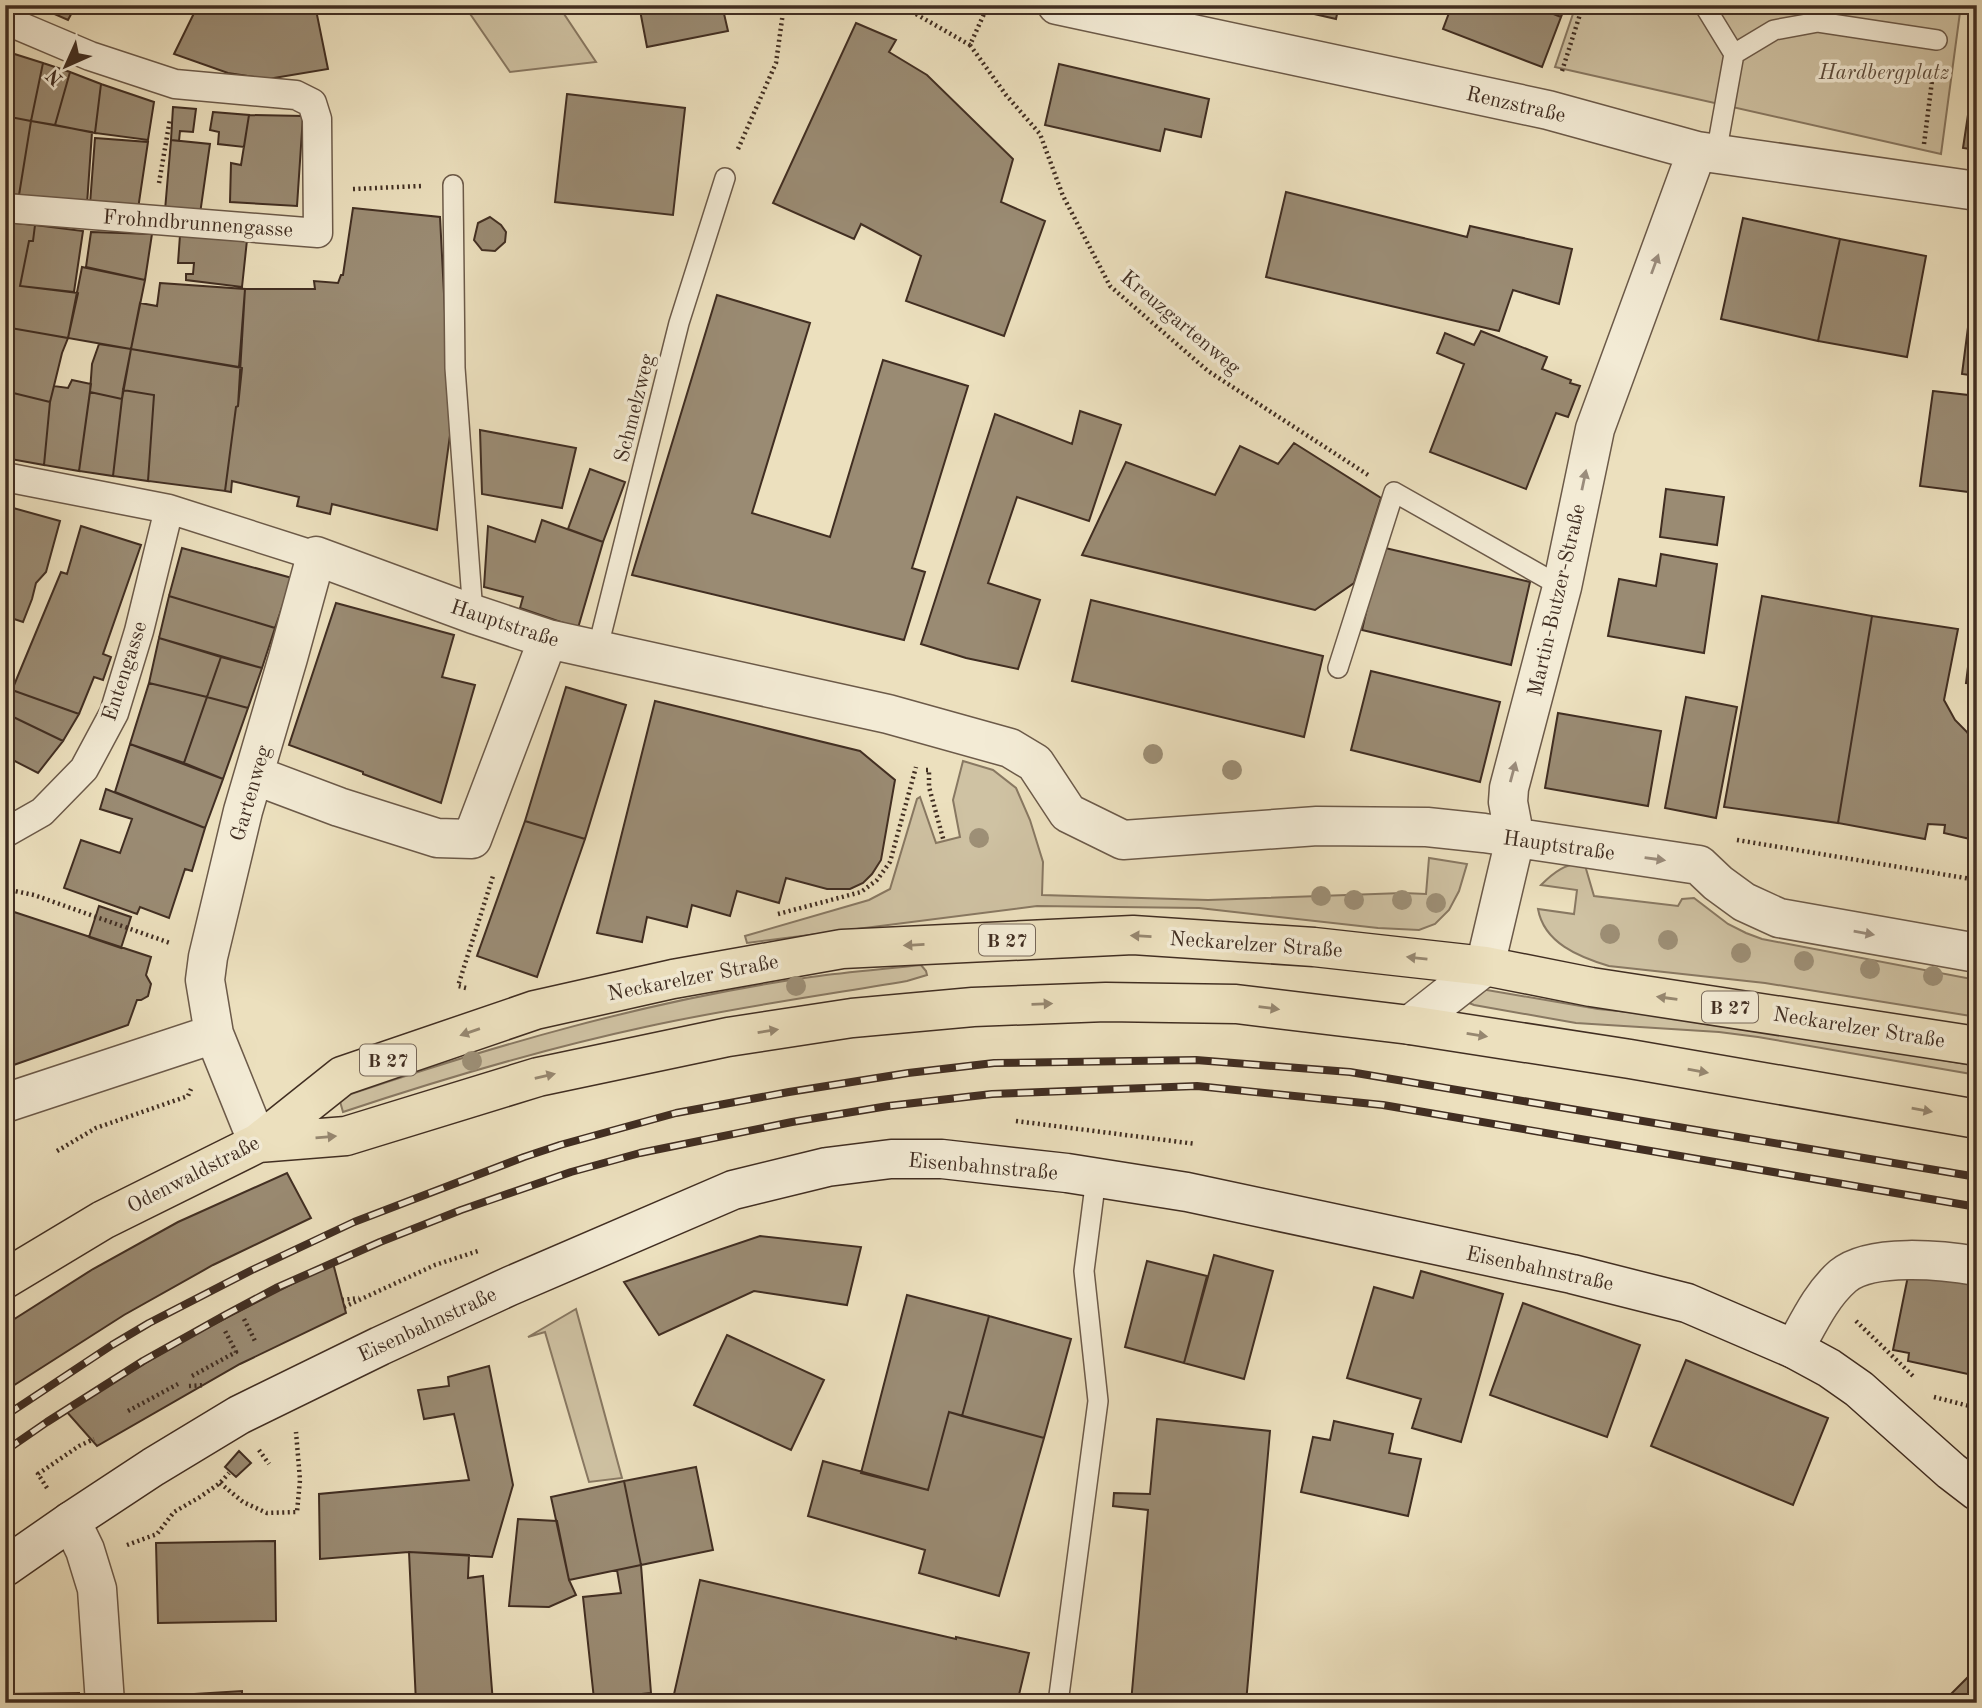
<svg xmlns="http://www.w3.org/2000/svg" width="1982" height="1708" viewBox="0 0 1982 1708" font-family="'Old Standard TT',serif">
	<rect width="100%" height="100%" fill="#ece0be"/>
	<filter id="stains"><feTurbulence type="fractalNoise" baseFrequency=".00286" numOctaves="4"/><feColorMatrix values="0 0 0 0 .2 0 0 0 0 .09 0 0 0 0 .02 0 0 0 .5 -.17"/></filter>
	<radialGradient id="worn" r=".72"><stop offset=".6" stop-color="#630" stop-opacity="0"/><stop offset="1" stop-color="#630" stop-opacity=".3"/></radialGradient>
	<!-- green -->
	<path fill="#cfc2a3" stroke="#887862" stroke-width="2" d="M464 5H558L596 62 510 72Z
		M1576 5H1961L1941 154 1555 67Z
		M963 761 993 770 1016 788 1030 820 1043 862 1042 895 1208 900 1403 893 1426 894 1429 858 1467 864 1459 891 1449 910 1435 924 1419 930 1378 928 1199 908 1037 906 747 943 745 936 869 900 890 889 917 799 920 797 936 843 960 837 953 800Z
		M1584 862 1594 896 1678 906 1682 899 1694 898 1728 924 1746 933 1762 939 1977 980V1017L1765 983 1609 966C1579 957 1544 943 1538 909L1574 914 1577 890 1541 885C1554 872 1565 864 1584 862Z
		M921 965 926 971 927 975 907 981C819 996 731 1008 645 1027 543 1049 442 1079 343 1112L339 1098C492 1046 650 1000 811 977 847 972 885 969 921 965Z
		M1481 989 1598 1009 1700 1019 1741 1025 1977 1066V1075L1758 1037 1719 1032 1576 1023 1474 1005 1469 1003Z
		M576 1309 622 1478 589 1482 545 1332 528 1337Z"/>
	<!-- building -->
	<path fill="#9a8b73" stroke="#412e22" stroke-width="2" d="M5 5H32L28 12 20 16 5 11Z
		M34 5H76L68 20Z
		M198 5H315L328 69 268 79 228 73 174 54Z
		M639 5H722L728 31 647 47Z
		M1275 5H1339L1336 19Z
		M1452 5H1531L1561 17 1542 67 1443 29Z
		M1531 5H1566L1561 17Z
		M856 23 896 40 889 52 927 75 1013 159 1001 202 1045 221 1004 336 906 301 921 256 861 224 854 239 773 203Z
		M5 51 43 63 31 121 5 116Z
		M1976 62H1977V150L1963 148Z
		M43 63 70 72 55 125 31 121Z
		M1059 64 1209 99 1201 137 1165 129 1160 151 1045 125Z
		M70 72 101 84 95 133 55 125Z
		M101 84 154 102 148 140 95 133Z
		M567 94 685 108 673 215 555 202Z
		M173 107 196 109 193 132 180 131 179 141 171 140Z
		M213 112 249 115 244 147 218 144 219 132 210 130Z
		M249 115 303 116 297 206 230 202 231 163 241 165Z
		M5 116 31 121 19 195 5 193Z
		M31 121 92 132 87 204 19 195Z
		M95 138 148 142 138 209 90 204Z
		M171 140 210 144 200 214 165 210Z
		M1286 192 1467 237 1470 226 1572 249 1559 304 1513 290 1499 331 1266 277Z
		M353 208 440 217 451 428 437 530 332 504 330 514 297 506 299 497 232 481 231 492 225 491 236 407 238 406 245 289H315L314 281 338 283 341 275H343Z
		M490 217 501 225 506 232 505 242 495 251 482 250 474 240 478 223Z
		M1743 218 1840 239 1818 341 1721 319Z
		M5 222 35 225 33 241H29L20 286 78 293 68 338 5 327Z
		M35 225 83 231 74 292 20 286 29 241H33Z
		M91 232 152 234 145 280 86 267Z
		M180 235 247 240 242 287 186 280V274H193L194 263H178Z
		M1840 239 1926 256 1907 357 1818 341Z
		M82 267 145 280 131 349 68 338Z
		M1975 273 1977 274V376L1962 374Z
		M160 283 245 289 239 367 131 349 140 303 157 306Z
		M717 295 810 323 752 513 830 537 883 360 968 386 912 568 925 572 904 640 632 575Z
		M5 327 68 338 62 353 50 402 5 391Z
		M1481 331 1547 357 1542 369 1571 380 1570 383 1580 386 1568 417 1556 413 1526 489 1430 452 1464 364 1437 353 1445 333 1474 345Z
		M99 344 131 349 122 399 90 392 92 364Z
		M131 349 242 368 238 406 236 407 225 491 148 481 154 395 123 390Z
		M72 380 91 384 79 471 44 465 50 402 54 386 68 388Z
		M123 390 154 395 148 481 113 476Z
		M5 391 50 402 44 465 5 458Z
		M1933 391 1977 396V493L1920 486Z
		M90 392 122 399 113 476 79 471Z
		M1080 411 1121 425 1089 521 1017 497 988 583 1040 600 1018 669 966 658 921 644 995 414 1072 444Z
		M480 430 576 448 562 508 482 494Z
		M1294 443 1381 498 1354 583 1315 610 1082 555 1126 462 1215 495 1240 446 1278 464Z
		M590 469 625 482 603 542 568 529Z
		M1666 489 1724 497 1717 545 1660 537Z
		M6 506 60 521 46 572 36 583 32 599 23 622 5 616Z
		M542 520 603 542 578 628 520 608 523 597 484 587 488 526 535 542Z
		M81 526 141 545 103 654 111 657 103 680 94 677 79 714 12 690 61 572 67 574Z
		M1381 547 1530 582 1511 665 1362 630Z
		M182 548 292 578 275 628 169 596Z
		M1661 554 1717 564 1704 653 1608 636 1619 579 1656 586Z
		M169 596 275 628 262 668 159 638Z
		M1762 596 1872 616 1838 823 1724 807Z
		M1091 600 1323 656 1304 737 1072 681Z
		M336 603 454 635 442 677 475 685 441 803 363 774V772L289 745Z
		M1872 616 1958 629 1944 700 1955 720 1967 732 1977 750V800L1970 839 1944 833 1945 825 1928 824 1925 839 1838 823Z
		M159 638 221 657 207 697 149 683Z
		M1971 643H1977V684L1966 683Z
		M221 657 262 668 248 708 207 697Z
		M1371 671 1500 702 1480 782 1351 750Z
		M149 683 207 697 184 763 130 744Z
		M566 687 626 705 585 839 525 821Z
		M6 689 12 690 79 714 63 741 5 713Z
		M207 697 248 708 223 779 184 763Z
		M1686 697 1737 707 1716 818 1665 808Z
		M655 701 860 751 895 780 881 860 872 874 863 883 850 889H827L786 878 779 903 737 891 730 916 692 905 687 927 647 917 642 942 597 933Z
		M5 713 63 741 38 773 5 756Z
		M1558 713 1661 731 1648 806 1545 788Z
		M130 744 223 779 205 828 115 792Z
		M106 789 205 828 192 871 185 869 169 918 140 907 137 914 64 888 81 840 120 853 132 819 100 809Z
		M525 821 585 839 537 977 477 956Z
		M99 906 131 917 121 948 89 937Z
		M5 909 151 957 146 975 151 984 148 996 141 1000H137L128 1025 5 1068Z
		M287 1173 311 1218 213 1265 124 1315 5 1391V1325L93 1269 178 1222Z
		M760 1236 861 1247 847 1305 754 1291 659 1335 624 1282Z
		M1214 1255 1273 1271 1244 1379 1184 1363Z
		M1147 1261 1207 1276 1184 1363 1125 1347Z
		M333 1263 346 1313 240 1364 97 1446 66 1411 189 1337Z
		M1421 1271 1503 1294 1461 1442 1412 1428 1421 1399 1347 1378 1374 1287 1413 1298Z
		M1909 1271 1977 1278V1376L1908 1361 1909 1353 1893 1350Z
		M907 1295 989 1316 962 1416 949 1412 928 1490 861 1473Z
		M1523 1303 1640 1345 1607 1437 1490 1395Z
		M989 1316 1071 1339 1044 1438 962 1416Z
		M727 1335 824 1380 791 1450 694 1405Z
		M1686 1360 1828 1418 1793 1505 1651 1446Z
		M489 1366 513 1485 492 1557 409 1552 320 1559 319 1494 469 1480 454 1414 424 1419 418 1390 449 1386 448 1377Z
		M949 1412 1044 1438 999 1596 919 1573 925 1550 808 1516 823 1461 928 1490Z
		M1157 1419 1270 1431 1246 1703H1131L1148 1510 1113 1506 1114 1493 1150 1494Z
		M1334 1421 1393 1434 1389 1453 1421 1459 1408 1516 1301 1492 1313 1437 1330 1440Z
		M239 1451 251 1463 236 1477 225 1467Z
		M696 1467 713 1550 641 1565 624 1481Z
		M624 1481 641 1565 569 1580 551 1497Z
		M518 1519 557 1521 569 1580 576 1595 549 1607 509 1606Z
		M275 1541 276 1621 158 1623 156 1543Z
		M409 1552 469 1555 468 1578 483 1576 493 1703H416Z
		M641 1565 651 1693 594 1699 583 1597 621 1593 617 1570Z
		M700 1580 956 1639V1637L1029 1653 1017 1703H672Z
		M1977 1668V1703H1942Z
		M242 1691V1703H146V1697Z
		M79 1693V1703H5V1694Z"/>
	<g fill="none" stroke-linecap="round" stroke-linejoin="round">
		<!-- service casing -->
		<g stroke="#6c5a49" stroke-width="22">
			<path id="service" d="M1704 5 1734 54 1716 154
				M1734 54 1774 30 1818 22 1937 40
				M453 185 455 368 473 614
				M597 651 679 323 725 178
				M1338 668 1394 492 1562 587
				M1058 1703 1098 1401 1084 1271 1096 1178"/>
		</g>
		<!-- pedestrian casing -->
		<g stroke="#6c5a49" stroke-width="31">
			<path id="pedestrian" d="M5 20 90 56 175 84 296 95 312 103 317 119 318 233 5 208
				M5 477 169 509 316 556
				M5 833 42 812 84 769 114 713 139 631 169 509"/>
		</g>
		<!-- minor casing -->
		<g stroke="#6c5a49" stroke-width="41">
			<path id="minor" d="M1057 5 1548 110 1697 151 1977 191
				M254 775 339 807 437 838 472 839 548 639
				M1410 1025 1485 966 1515 839 1508 802 1509 788 1562 587 1595 429 1697 151
				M5 1103 214 1034
				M258 1143 214 1034 205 980 208 957 243 811 288 658 316 556 473 614 548 639 888 714 1010 748 1035 763 1068 813 1123 840 1317 826 1427 827 1484 833 1699 865 1718 883 1744 902 1779 918 1977 953
				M1794 1349C1808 1324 1821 1295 1843 1276 1871 1253 1942 1260 1977 1266
				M71 1521 85 1550 97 1589 105 1703"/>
		</g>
		<!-- secondary casing -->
		<g stroke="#412e22" stroke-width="41">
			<path id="secondary" d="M5 1567 71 1521 153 1467 239 1415 380 1346 510 1286 733 1190 827 1167 891 1159H942L1067 1173 1187 1192 1572 1274 1687 1303 1794 1349 1829 1368 1859 1389 1951 1471 1977 1491"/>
		</g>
		<!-- primary casing -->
		<g stroke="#412e22" stroke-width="41">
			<path id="primary" d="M258 1143 346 1136 538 1077 728 1037 852 1018 973 1007 1106 1002 1236 1004 1410 1025 1630 1059 1977 1119
				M5 1279 103 1220 258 1143 342 1076 535 1010 673 979 842 949 1133 935 1314 947 1485 966 1591 987 1977 1046"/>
		</g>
		<!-- path -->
		<path stroke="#412e22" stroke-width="4.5" stroke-dasharray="2 3.5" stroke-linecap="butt" d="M896 5 914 13 970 45 988 5
			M970 45 1006 95 1040 134 1063 196 1110 286 1208 371 1368 475
			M1562 71 1583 5
			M1924 144 1933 73
			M738 149 776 63 784 5
			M159 183 170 119
			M353 189 422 186
			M926 770H929V787L944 842
			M1737 840 1977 880
			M5 889 34 895 170 943
			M778 914 861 892 877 880 890 862 916 767
			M466 988 458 986 493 876
			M1016 1121 1196 1144
			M57 1151 96 1128 188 1096 191 1089
			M342 1300 359 1298
			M344 1307 435 1265 478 1251
			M244 1319 255 1341
			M1856 1321 1915 1378
			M192 1376 236 1352 224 1329
			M189 1386 205 1385
			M1934 1397 1977 1408
			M128 1411 178 1384
			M259 1450 269 1464
			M220 1483 243 1502 267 1513 297 1512 300 1480 296 1432
			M47 1488 38 1474 79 1446 94 1439
			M127 1545 157 1534 174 1512 200 1497 220 1483 229 1473"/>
		<!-- service -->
		<use href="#service" stroke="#f3ebd5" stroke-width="19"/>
		<!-- pedestrian -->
		<use href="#pedestrian" stroke="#f3ebd5" stroke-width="28"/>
		<!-- minor -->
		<use href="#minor" stroke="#f3ebd5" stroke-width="38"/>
		<!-- secondary -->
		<use href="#secondary" stroke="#f3ebd5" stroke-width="38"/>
		<!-- primary -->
		<use href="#primary" stroke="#ece0be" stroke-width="38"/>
		<!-- rail casing -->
		<g stroke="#412e22" stroke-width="8">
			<path id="rail" d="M5 1416 112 1345 149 1323 252 1270 354 1222 524 1157 560 1145 676 1113 789 1092 908 1073 994 1063 1196 1060 1350 1072 1977 1177
				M5 1451 47 1422 143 1361 227 1314 276 1288 380 1242 461 1210 571 1172 640 1153 792 1122 888 1106 992 1094 1197 1086 1383 1105 1977 1207"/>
		</g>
		<!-- rail -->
		<use href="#rail" stroke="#f3ebd5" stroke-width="5" stroke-dasharray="16" stroke-linecap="butt"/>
	</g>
	<!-- trees -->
	<g fill="#9d8f76">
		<circle cx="1153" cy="754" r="10"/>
		<circle cx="1232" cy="770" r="10"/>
		<circle cx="979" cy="838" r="10"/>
		<circle cx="1321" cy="896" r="10"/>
		<circle cx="1354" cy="900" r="10"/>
		<circle cx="1402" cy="900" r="10"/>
		<circle cx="1436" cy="903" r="10"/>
		<circle cx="1610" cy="934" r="10"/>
		<circle cx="1668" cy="940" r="10"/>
		<circle cx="1741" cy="953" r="10"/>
		<circle cx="1804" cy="961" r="10"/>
		<circle cx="1870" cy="969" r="10"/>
		<circle cx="1933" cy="976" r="10"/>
		<circle cx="796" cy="986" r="10"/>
		<circle cx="472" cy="1061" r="10"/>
	</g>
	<!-- one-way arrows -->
	<defs><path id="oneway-solid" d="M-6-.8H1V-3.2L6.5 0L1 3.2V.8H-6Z" transform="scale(1.75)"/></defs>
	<g fill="#9a8c7c">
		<use href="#oneway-solid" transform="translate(1655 264) rotate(-70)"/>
		<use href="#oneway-solid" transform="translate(1584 480) rotate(-78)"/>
		<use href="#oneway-solid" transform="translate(1513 772) rotate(-75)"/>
		<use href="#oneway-solid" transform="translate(1655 859) rotate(8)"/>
		<use href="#oneway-solid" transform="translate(1864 933) rotate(10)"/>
	</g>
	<g fill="#968770">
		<use href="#oneway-solid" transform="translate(1141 936) rotate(-177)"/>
		<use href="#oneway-solid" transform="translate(914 945) rotate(177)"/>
		<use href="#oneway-solid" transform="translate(1417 958) rotate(-174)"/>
		<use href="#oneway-solid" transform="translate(1667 998) rotate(-172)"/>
		<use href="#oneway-solid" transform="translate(1042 1004) rotate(-2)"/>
		<use href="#oneway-solid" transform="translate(1269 1008) rotate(7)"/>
		<use href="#oneway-solid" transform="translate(768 1031) rotate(-9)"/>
		<use href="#oneway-solid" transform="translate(470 1032) rotate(161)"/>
		<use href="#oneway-solid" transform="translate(1477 1035) rotate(9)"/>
		<use href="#oneway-solid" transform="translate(1698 1071) rotate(10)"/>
		<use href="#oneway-solid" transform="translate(545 1076) rotate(-13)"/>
		<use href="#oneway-solid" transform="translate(1922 1110) rotate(10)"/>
		<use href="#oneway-solid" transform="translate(326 1137) rotate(-5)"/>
	</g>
	<g text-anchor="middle" stroke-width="7" stroke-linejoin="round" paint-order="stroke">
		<!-- shield labels -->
		<g fill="#f3ebd5" stroke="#766758" stroke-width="2">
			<rect x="979" y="924.5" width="56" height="31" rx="5"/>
			<rect x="1702" y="991.5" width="56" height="31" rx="5"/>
			<rect x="360" y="1044.5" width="56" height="31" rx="5"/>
		</g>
		<g font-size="19" font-weight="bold" fill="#412e22">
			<text x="1007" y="947">B 27</text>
			<text x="1730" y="1014">B 27</text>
			<text x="388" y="1067">B 27</text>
		</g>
		<!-- park labels -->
		<g font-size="21" font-style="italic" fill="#5d4c3c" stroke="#f3ebd5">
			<text x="1884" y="79">Hardbergplatz</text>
		</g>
		<!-- street labels -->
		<g font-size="21" fill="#412e22" stroke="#f3ebd5">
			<text transform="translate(1516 104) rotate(13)" y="7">Renzstraße</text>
			<text transform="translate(198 223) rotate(4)" y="7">Frohndbrunnengasse</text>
			<text transform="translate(1181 322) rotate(40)" y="7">Kreuzgartenweg</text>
			<text transform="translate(634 408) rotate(-76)" y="7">Schmelzweg</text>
			<text transform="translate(1556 600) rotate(-77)" y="7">Martin-Butzer-Straße</text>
			<text transform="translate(505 623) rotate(18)" y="7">Hauptstraße</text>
			<text transform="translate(124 671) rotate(-72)" y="7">Entengasse</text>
			<text transform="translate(250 793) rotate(-74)" y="7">Gartenweg</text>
			<text transform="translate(1559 845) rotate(8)" y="7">Hauptstraße</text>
			<text transform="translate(1256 944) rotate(4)" y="7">Neckarelzer Straße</text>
			<text transform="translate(693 977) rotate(-11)" y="7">Neckarelzer Straße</text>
			<text transform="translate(1859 1027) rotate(9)" y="7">Neckarelzer Straße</text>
			<text transform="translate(983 1166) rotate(5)" y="7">Eisenbahnstraße</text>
			<text transform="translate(193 1174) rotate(-27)" y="7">Odenwaldstraße</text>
			<text transform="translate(1540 1268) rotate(12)" y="7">Eisenbahnstraße</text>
			<text transform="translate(427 1324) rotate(-25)" y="7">Eisenbahnstraße</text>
		</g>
	</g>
	<!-- margin -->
	<rect width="1982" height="1708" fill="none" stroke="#ece0be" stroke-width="28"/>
	<rect x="7" y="7" width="1968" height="1694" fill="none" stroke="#412e22" stroke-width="3.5"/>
	<rect x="14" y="14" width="1954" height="1680" fill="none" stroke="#412e22" stroke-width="2"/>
	<!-- north arrow -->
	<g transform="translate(66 66) rotate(225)" stroke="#f3ebd5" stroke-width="5" paint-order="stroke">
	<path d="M0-5L12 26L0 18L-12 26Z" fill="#412e22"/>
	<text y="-10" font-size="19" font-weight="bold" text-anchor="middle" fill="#412e22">N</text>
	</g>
	<rect width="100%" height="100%" filter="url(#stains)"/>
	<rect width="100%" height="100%" fill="url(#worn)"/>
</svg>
